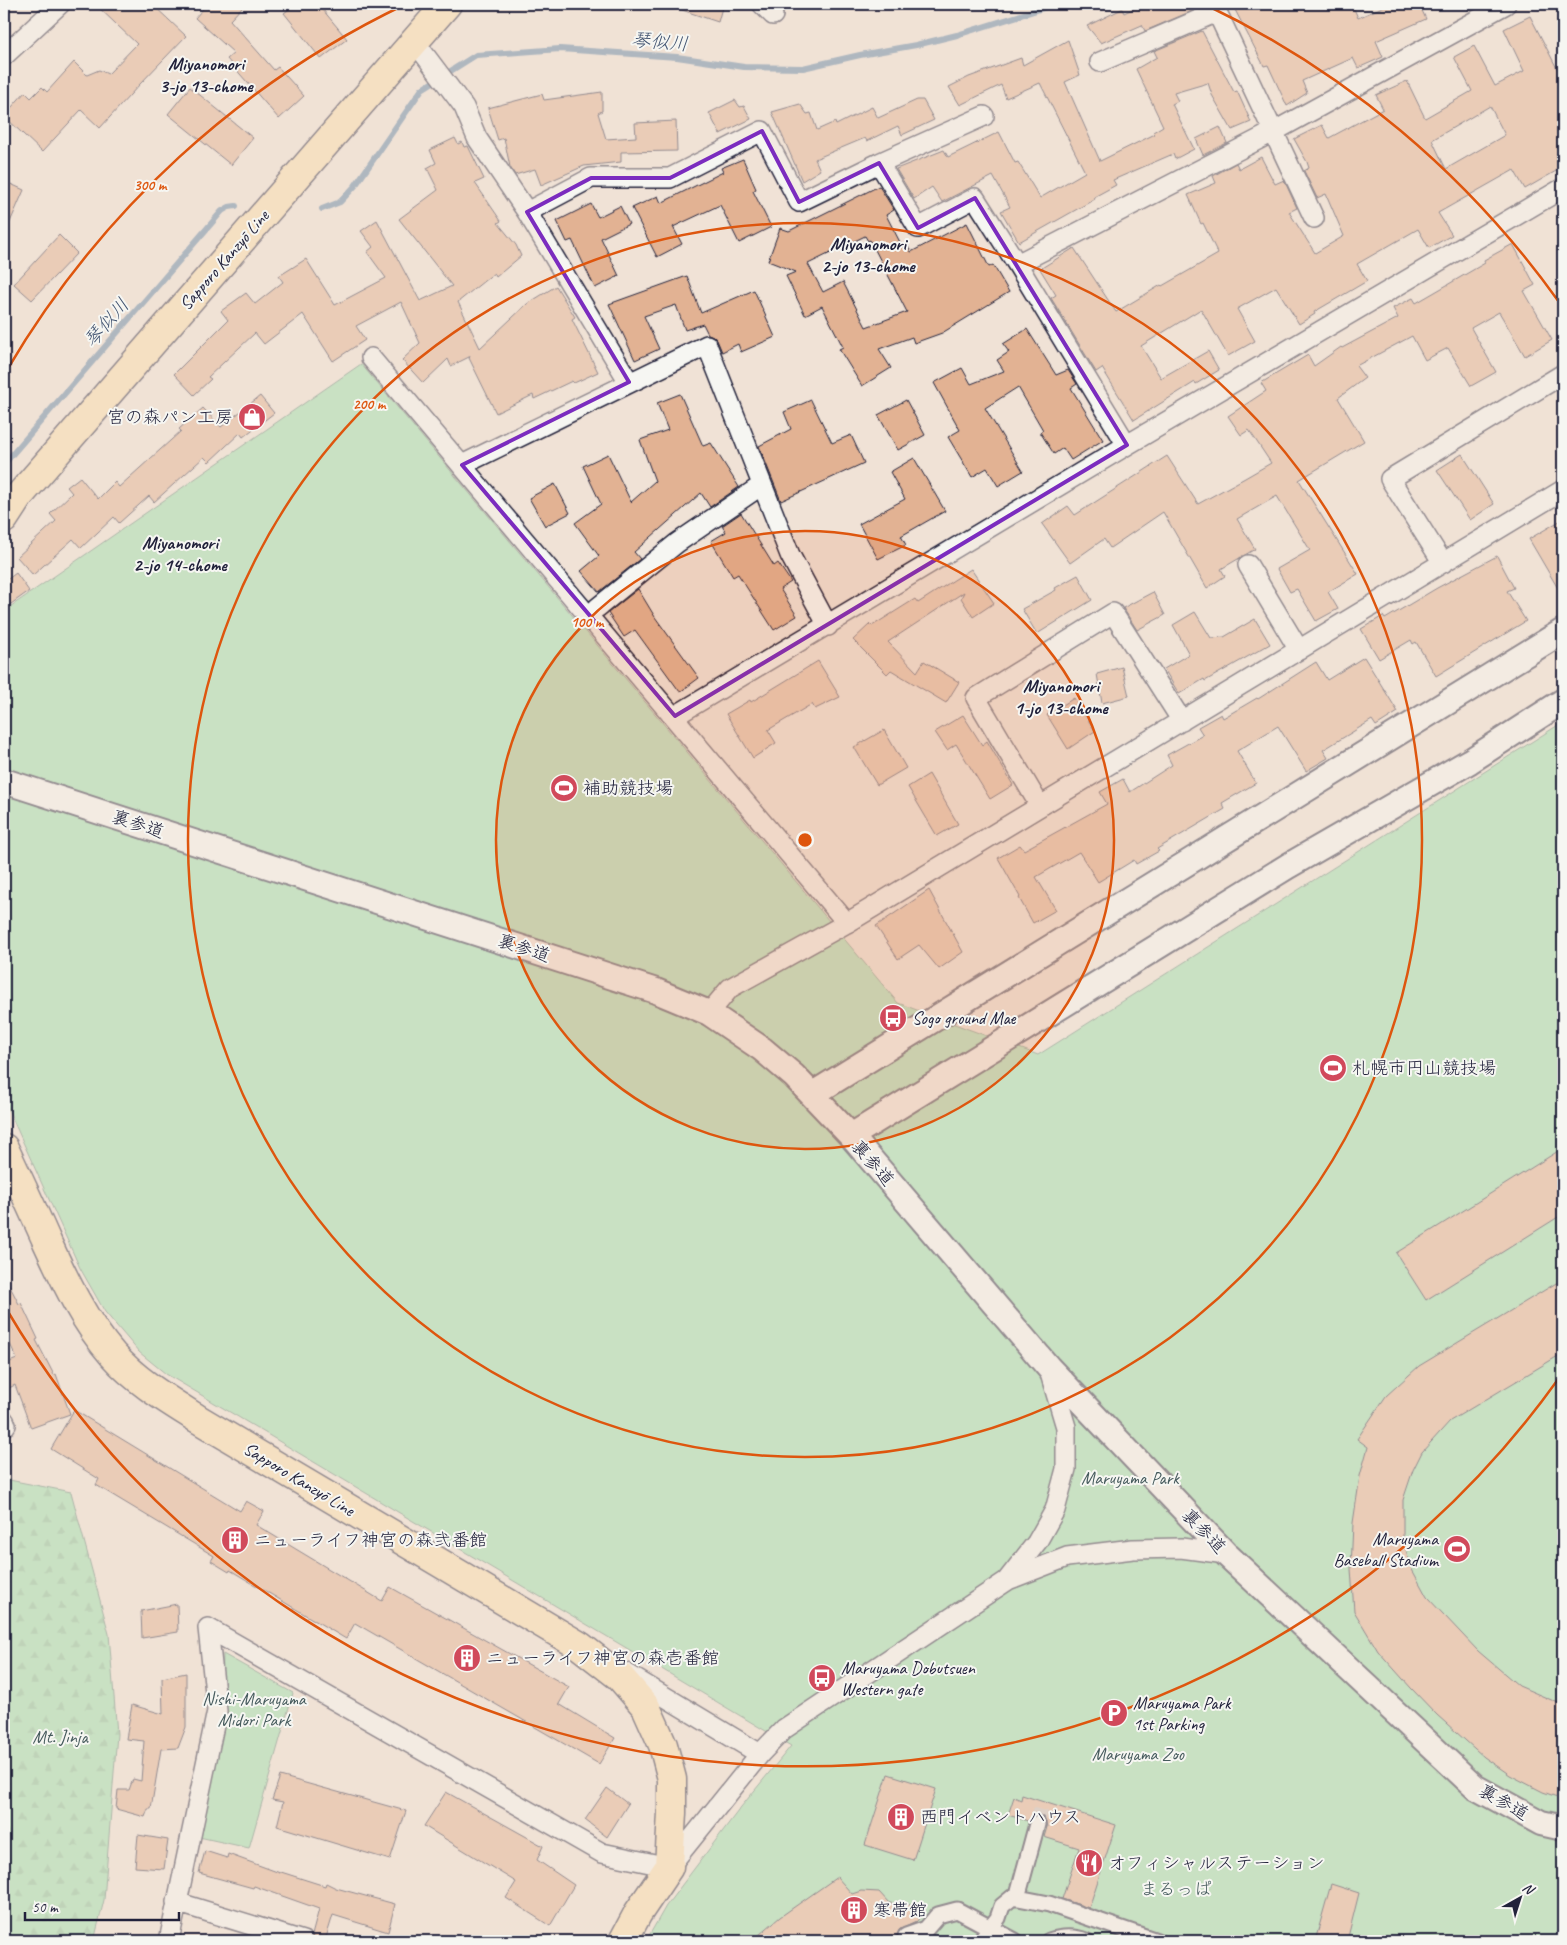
<svg xmlns="http://www.w3.org/2000/svg" width="1567" height="1945" viewBox="0 0 1567 1945" font-family="Caveat,'Klee One',sans-serif">
	<defs>
		<pattern id="forest-firs" width="22" height="20" patternUnits="userSpaceOnUse" patternTransform="scale(1.25)"><rect width="22" height="20" fill="#9ae0ad"/><path d="M5 1l3.5 6h-7zM16 11l3.5 6h-7z" fill="#84c096"/></pattern>
	</defs>
	<rect width="100%" height="100%" fill="#f0e2d6"/>
	<filter id="ink" filterUnits="userSpaceOnUse"><feTurbulence type="fractalNoise" baseFrequency=".02" numOctaves="2"/><feDisplacementMap in="SourceGraphic" scale="10" xChannelSelector="R" yChannelSelector="G"/><feConvolveMatrix kernelMatrix="1 2 1 2 8 2 1 2 1" color-interpolation-filters="sRGB"/></filter>
	<g filter="url(#ink)">
		<!-- forest -->
		<path fill="url(#forest-firs)" stroke="#5e8174" d="M4 1479 71 1492 109 1634 117 1734 104 1900 94 1941H4Z"/>
		<!-- park -->
		<path fill="#9ae0ad" stroke="#5e8174" d="M361 364 898 1003 1038 1055 1563 722V1941H646L666 1906 741 1807 791 1746 166 1374 139 1352 105 1312 80 1268 4 1100V611Z
			M223 1654 293 1693 249 1848 199 1837 221 1724Z"/>
		<g fill="none" stroke-linecap="round" stroke-linejoin="round">
			<!-- stream -->
			<path stroke="#6084a4" stroke-width="6" d="M322 209 340 202 355 186 422 89 476 55 560 49 677 57 744 67 803 68 860 55 916 45 957 35 1056 4
				M4 464 222 211 229 207 236 206"/>
		</g>
		<!-- building -->
		<path fill="#e2b293" stroke="#22223b" fill-rule="evenodd" d="M95 4H152L186 36 140 84 100 128 81 110 42 152 4 116 25 92 31 98 42 87 47 92 74 62 87 75 99 70 108 74 137 44Z
			M207 4H245L230 20 274 70 278 67 304 96 279 119 227 59 234 53 195 18Z
			M296 4H318L347 39 321 59 284 13Z
			M673 4H723L718 22 673 7Z
			M1143 4H1188L1192 11 1145 31 1142 25 1101 43 1087 26 1122 9 1124 13Z
			M1232 4H1352L1358 18 1389 4H1419L1426 19 1376 41 1383 57 1358 68 1353 58 1302 81 1307 93 1287 106 1268 65 1264 66Z
			M1530 16 1563 80V167L1525 189 1514 170 1438 213 1452 235 1429 248 1418 229 1357 264 1367 281 1314 312 1315 314 1299 324 1276 287 1237 309 1255 341 1228 356 1201 309 1141 346 1161 378 1208 351 1219 370 1196 384 1195 382 1134 420 1102 368 1096 372 1051 298 1056 295 1040 269 1074 248 1116 312 1161 285 1162 286 1218 254 1203 223 1201 224 1188 195 1216 183 1213 176 1236 163 1239 169 1261 157 1275 184 1284 180 1297 208 1289 212 1315 253 1344 236 1326 194 1317 198 1304 171 1309 168 1307 162 1294 139 1322 125 1329 138 1383 109 1376 95 1407 81 1425 118 1472 91 1454 57 1474 46 1495 86 1524 71 1504 29ZM1490 106 1505 135 1446 169 1432 140Z
			M1202 31 1234 92 1237 91 1251 122 1232 130 1212 95 1208 83 1174 93 1178 101 1172 104 1194 149 1175 159 1173 154 1113 180 1116 185 1094 197 1095 199 1019 242 1001 211 1010 207 993 176 942 202 932 187 914 199 896 169 944 150 948 157 999 132 1015 163 1018 162 1040 198 1085 172 1040 83 1006 98 1001 85 960 105 949 87 969 77 1021 58 1023 65 1068 40 1080 75 1065 82 1100 161 1155 134 1153 132 1163 126 1136 69 1157 57 1154 51Z
			M190 87 253 138 231 165 168 114Z
			M602 92V111L598 113 606 139 636 137 635 123 676 121 677 151 621 152V162L584 166 541 185 535 169 515 175 510 167 504 138 498 140 488 108 542 94 544 100Z
			M735 100 740 107 744 106 751 119 720 134 709 113Z
			M917 100H923L934 120 902 135 898 126 867 141 865 138 815 159 820 170 802 181 772 112 800 104 807 114 811 113 817 130 835 122 836 125 872 107 878 118Z
			M1220 127 1227 143 1203 155 1196 139Z
			M455 138 458 144 462 142 464 147 468 146 484 179 475 183 501 221 498 223 516 245 521 256 496 277 494 273 458 302 480 348 527 304 556 286 575 317 572 319 598 372 574 383 572 381 534 399 533 395 496 413 469 358 471 356 451 366 448 359 423 383 402 360 420 343 401 302 356 326 365 340 333 361 303 314 264 344 255 333 208 377 211 379 194 395 174 374 228 320 221 311 246 293 255 304 283 282 279 276 306 259 335 305 386 278 367 252 373 247 361 231 377 220 420 301 452 286 399 219 438 190 427 168 436 163 430 150Z
			M743 159 756 189 753 191 771 227 739 243 720 205 673 227 682 244 657 257 632 208 658 196 661 203 723 172 721 168Z
			M4 181 24 190 4 236Z
			M879 186 894 210 886 215 903 248 908 246 911 252 967 223 989 267 993 265 1009 292 942 333 914 343 912 337 879 349 891 368 862 386 839 349 843 347 822 306 805 315 786 276 796 272 768 261 780 228 789 231ZM865 236 868 241 870 240 907 312 866 327 843 282 823 292 808 264Z
			M591 204 598 217 620 206 629 224 601 238 619 276 595 288 572 240 567 242 557 221Z
			M59 235 77 253 32 300 14 284Z
			M1513 244 1535 285 1524 291 1552 340 1525 356 1499 312 1471 328 1496 372 1471 386 1448 348 1425 360 1412 336 1356 366 1365 378 1338 398 1364 441 1299 480 1358 574 1328 592 1338 609 1316 621 1297 589 1290 592 1277 569 1310 550 1277 496 1237 519 1255 549 1221 569 1225 576 1207 588 1163 512 1110 548 1104 539 1070 563 1042 524 1068 506 1075 515 1167 456 1198 504 1245 478 1271 463 1249 430 1241 435 1228 416 1266 391 1261 383 1308 355 1314 366 1341 347 1342 348 1398 318 1393 308 1413 298 1416 303 1485 263 1484 260Z
			M687 276 701 313 754 290 775 337 741 352 738 344 722 352 717 340 713 336 708 334 703 324 685 330 676 305 644 316 659 349 635 360 609 304Z
			M1027 329 1056 375 1068 370 1077 384 1071 388 1103 440 1071 460 1063 448 1054 454 1040 432 1043 430 1018 387 985 408 1023 471 998 486 987 468 972 477 948 437 960 430 934 383 962 368 971 384 1004 371 997 360 1009 352 1003 344Z
			M680 394 703 446 711 443 739 487 710 507 701 493 634 552 640 559 599 592 581 571 599 556 575 523 601 504 583 466 608 454 631 502 655 481 640 440 668 430 657 403Z
			M260 396 274 413 243 437 240 433 209 462 204 457 154 502 149 496 119 523 114 517 81 548 73 539 33 575 17 557 56 521 50 514 72 493 67 487 80 477 98 499 115 482 119 487 181 431 179 429 203 408 221 427Z
			M811 400 832 443 851 435 864 463 781 501 759 446 791 429 784 412Z
			M906 400 925 435 898 450 878 415Z
			M1462 454 1494 504 1470 520 1437 470Z
			M914 458 945 511 901 536 906 545 878 559 859 524 905 499 890 472Z
			M555 484 570 513 545 526 529 498Z
			M741 513 774 566 778 563 791 582 780 589 797 616 774 630 738 574 733 577 711 541 726 532 722 526Z
			M1563 519V597L1529 539Z
			M1497 556 1514 588 1507 591 1526 621 1436 676 1416 642 1413 644 1411 640 1379 659 1361 629 1383 616 1385 619 1437 588Z
			M971 569 994 603 973 617 961 598 964 592 888 642 917 672 924 661 959 682 946 703 891 670 887 674 853 640 870 624 872 626 915 599 918 603Z
			M16 573 29 591 4 609V582Z
			M1078 575 1092 600 1037 634 1022 609 1056 590 1055 588Z
			M638 589 655 617 699 678 680 692 635 630 624 637 608 613Z
			M1153 592 1165 615 1137 630 1123 608Z
			M1195 612 1211 638 1224 637 1255 619 1270 644 1205 681 1204 679 1179 694 1164 669 1189 654 1173 625Z
			M1364 657 1398 712 1376 726 1372 720 1323 750 1328 758 1306 771 1278 726 1237 751 1256 783 1222 803 1225 809 1157 849 1159 851 1136 864 1134 860 1098 882 1079 852 1036 877 1056 910 1033 923 1019 898 1020 897 998 858 1020 845 1024 850 1107 804 1100 792 1123 779 1130 792 1172 765 1167 755 1203 735 1198 727 1221 714 1223 718 1257 698 1258 699 1316 662 1327 680Z
			M818 661 840 697 815 709 812 704 768 730 776 743 753 758 726 714 750 700 751 702Z
			M1122 667 1129 696 1102 703 1097 674Z
			M1074 698 1095 731 1068 749 1047 715Z
			M963 715 982 745 987 741 1013 785 990 799 956 744 947 750 935 732Z
			M884 730 906 768 877 785 854 747Z
			M929 774 958 824 937 836 908 787Z
			M929 890 963 952 939 969 919 945 898 959 876 926Z
			M1563 1148V1214L1426 1300 1396 1253Z
			M4 1275 19 1304 21 1303 38 1339 36 1340 54 1375 56 1374 70 1414 31 1428 15 1385 9 1388 4 1380V1364L17 1359 4 1331Z
			M1563 1279V1353L1450 1421 1422 1452 1413 1470 1403 1500V1535L1409 1564 1427 1597 1478 1651 1519 1686 1563 1705V1799L1543 1792 1510 1775 1484 1757 1437 1715 1411 1688 1378 1651 1354 1611 1351 1569 1353 1523 1360 1476 1368 1447 1357 1439 1386 1396 1419 1366Z
			M74 1410 240 1511 246 1501 264 1511 256 1525 382 1601 390 1587 569 1687 559 1704 615 1738 599 1764 355 1623 346 1639 230 1570 229 1572 211 1561 214 1556 96 1485 99 1479 51 1449Z
			M177 1604 178 1632 142 1638 141 1611Z
			M186 1673V1727L178 1748 161 1749 151 1809H148L145 1817 116 1809 118 1790H129L133 1779 141 1781 144 1741 126 1739 132 1705 163 1714 162 1678Z
			M888 1774 936 1789 913 1860 865 1845Z
			M280 1776 406 1811 390 1860 277 1826 283 1802 272 1800Z
			M607 1788 628 1804 607 1837 585 1820Z
			M446 1792 543 1846 537 1860 574 1885 550 1926 506 1898 516 1882 424 1826Z
			M1022 1795 1116 1825 1089 1908 1062 1899 1079 1848 1044 1837 1047 1827 1046 1822 1040 1815H1034L1028 1821 1008 1815 1014 1797 1021 1800Z
			M138 1835 168 1840 164 1869 135 1867Z
			M205 1851 227 1858 228 1854 280 1873 281 1872 325 1886 326 1883 336 1888 395 1904 388 1932 333 1915 325 1941H314L312 1935 319 1909 254 1886 253 1888 199 1873Z
			M837 1877 852 1894 861 1891 879 1892 889 1903 913 1905 923 1914 916 1922 899 1930 897 1935 899 1941H752L780 1917Z
			M1331 1884 1359 1893 1347 1941H1315Z"/>
		<g fill="none" stroke-linecap="round" stroke-linejoin="round">
			<!-- pedestrian-tunnel -->
			<path stroke="#c7bcb7" stroke-width="15" stroke-dasharray="15 8" stroke-linecap="butt" d="M1037 1824 1043 1802"/>
			<!-- pedestrian casing -->
			<g stroke="#22223b" stroke-width="19">
				<path id="pedestrian" d="M1017 1898 1037 1824
					M906 1936 926 1929 938 1915 957 1910 1015 1941
					M980 1941 998 1918 1002 1906 1013 1897 1049 1904 1157 1941
					M1049 1941C1062 1937 1073 1936 1086 1941"/>
			</g>
			<!-- minor casing -->
			<g stroke="#22223b" stroke-width="22">
				<path id="minor" d="M762 4 773 15
					M415 42 464 107 477 138 527 212 629 382
					M4 56 60 4
					M1100 62 1217 12 1314 218
					M879 163 984 116
					M527 212 591 178H670L762 131 799 202 879 163 918 228 975 198 1017 264 1127 445
					M1017 264 1273 132 1506 4
					M371 358 847 923
					M462 465 707 345 790 555 828 626
					M1443 563 1390 479 1563 374
					M1248 565 1299 650
					M597 608 677 543 762 485
					M675 716 1127 445 1563 188
					M1040 806 976 698 1113 613 1182 721
					M709 1013 730 988 847 923 1563 490
					M4 1420 6 1425
					M1008 1579 1037 1542 1055 1510 1066 1469V1427L1049 1370
					M624 1672 760 1754
					M176 1902 303 1941
					M169 1941 217 1711 208 1628 602 1853 669 1867 760 1754 784 1729 1008 1580 1067 1557 1133 1549 1181 1548 1226 1554"/>
			</g>
			<!-- tertiary casing -->
			<g stroke="#22223b" stroke-width="28">
				<path id="tertiary" d="M4 781 656 991 709 1013 762 1049 794 1076 851 1136 1049 1368 1226 1554 1475 1787 1541 1823 1563 1828
					M813 1094 1563 631
					M851 1136 1288 866 1470 761 1563 701"/>
			</g>
			<!-- primary casing -->
			<g stroke="#22223b" stroke-width="31">
				<path id="primary" d="M4 519 19 496 447 4
					M4 1148C19 1180 34 1212 48 1244 66 1283 85 1323 113 1355 137 1382 168 1400 198 1419L580 1646 620 1677 646 1707 663 1745 672 1779V1813L669 1867 638 1913 623 1941"/>
			</g>
			<!-- pedestrian -->
			<use href="#pedestrian" stroke="#f6f6f2" stroke-width="15"/>
			<!-- minor -->
			<use href="#minor" stroke="#f6f6f2" stroke-width="19"/>
			<!-- tertiary -->
			<use href="#tertiary" stroke="#f6f6f2" stroke-width="24"/>
			<!-- primary -->
			<use href="#primary" stroke="#fbddab" stroke-width="28"/>
		</g>
	</g>
	<!-- marked area -->
	<path d="M0 0H1567V1945H0ZM762 131 799 202 879 163 918 228 975 198 1127 445 675 716 462 465 629 382 527 212 591 178H670Z" fill="#f0e2d6" fill-opacity=".55" fill-rule="evenodd"/>
	<path fill="none" stroke="#7b2cbf" stroke-width="4" stroke-linejoin="round" d="M762 131 799 202 879 163 918 228 975 198 1127 445 675 716 462 465 629 382 527 212 591 178H670Z"/>
	<!-- distance rings -->
	<circle cx="805" cy="840" r="309" fill="#de560e" fill-opacity=".12"/>
	<g fill="none" stroke="#de560e" stroke-width="2.5">
		<circle cx="805" cy="840" r="309"/>
		<circle cx="805" cy="840" r="617"/>
		<path d="M1559 1378A926 926 0 0 1 7 1310M7 370A926 926 0 0 1 406 4M1204 4A926 926 0 0 1 1559 302"/>
	</g>
	<!-- icons -->
	<defs>
		<g id="shop-disc" transform="scale(1.4375)"><circle r="9.5" fill="#d1495b" stroke="#f6f6f2"/><path d="M-5-2.5h2.3a2.7 3.5 0 0 1 5.4 0H5L5.5 6h-11ZM-1.5-2.5h3a1.5 2.3 0 0 0-3 0Z" fill="#fff"/></g>
		<g id="stadium-disc" transform="scale(1.4375)"><circle r="9.5" fill="#d1495b" stroke="#f6f6f2"/><path d="M0-5a6.5 5 0 1 0 0 10a6.5 5 0 1 0 0-10ZM-3.5-1.8h7v3.6h-7Z" fill="#fff"/></g>
		<g id="bus-disc" transform="scale(1.4375)"><circle r="9.5" fill="#d1495b" stroke="#f6f6f2"/><path d="M-5-6H5V4H4V6H2V4H-2V6H-4V4H-5ZM-3.5-4V0h7V-4ZM-3.5 1.2v1.5H-2V1.2ZM2 1.2v1.5H3.5V1.2Z" fill="#fff"/></g>
		<g id="building-disc" transform="scale(1.4375)"><circle r="9.5" fill="#d1495b" stroke="#f6f6f2"/><path d="M-4-6H4V6H1V3H-1V6H-4ZM-2.5-4.3h1.7v1.8h-1.7ZM.8-4.3h1.7v1.8H.8ZM-2.5-1h1.7V.8h-1.7ZM.8-1h1.7V.8H.8Z" fill="#fff"/></g>
		<g id="parking-disc" transform="scale(1.4375)"><circle r="9.5" fill="#d1495b" stroke="#f6f6f2"/><path d="M-3.5-5.5H1a3.5 3.5 0 0 1 0 7H-1V5.5H-3.5ZM-1-3.4V-.6H.8a1.4 1.4 0 0 0 0-2.8Z" fill="#fff"/></g>
		<g id="restaurant-disc" transform="scale(1.4375)"><circle r="9.5" fill="#d1495b" stroke="#f6f6f2"/><path d="M-5-6h1v4h1v-4h1v4h1v-4h1v5L-1.5 .5V6h-2V.5L-5-1ZM5-6V6H3V1.5H1.5Q1.5-4 5-6Z" fill="#fff"/></g>
	</defs>
	<g fill-rule="evenodd">
		<use href="#shop-disc" x="252" y="417"/>
		<use href="#stadium-disc" x="564" y="788"/>
		<use href="#bus-disc" x="893" y="1018"/>
		<use href="#stadium-disc" x="1333" y="1068"/>
		<use href="#building-disc" x="235" y="1540"/>
		<use href="#stadium-disc" x="1457" y="1549"/>
		<use href="#building-disc" x="467" y="1658"/>
		<use href="#bus-disc" x="822" y="1678"/>
		<use href="#parking-disc" x="1114" y="1713"/>
		<use href="#building-disc" x="901" y="1817"/>
		<use href="#restaurant-disc" x="1089" y="1863"/>
		<use href="#building-disc" x="854" y="1910"/>
	</g>
	<g text-anchor="middle" stroke-width="4" stroke-linejoin="round" paint-order="stroke">
		<!-- street labels -->
		<g font-size="18" fill="#22223b" stroke="#f6f6f2">
			<text transform="translate(224 260) rotate(-49)" y="6">Sapporo Kanzyō Line</text>
			<text transform="translate(138 824) rotate(18)" y="6">裏参道</text>
			<text transform="translate(524 948) rotate(18)" y="6">裏参道</text>
			<text transform="translate(873 1163) rotate(49)" y="6">裏参道</text>
			<text transform="translate(299 1479) rotate(31)" y="6">Sapporo Kanzyō Line</text>
			<text transform="translate(1204 1531) rotate(46)" y="6">裏参道</text>
			<text transform="translate(1504 1802) rotate(30)" y="6">裏参道</text>
		</g>
		<!-- poi labels -->
		<g font-size="18" fill="#22223b" stroke="#f6f6f2" text-anchor="start">
			<text x="233" y="423" text-anchor="end">宮の森パン工房</text>
			<text x="583" y="794">補助競技場</text>
			<text x="912" y="1024">Sogo ground Mae</text>
			<text x="1352" y="1074">札幌市円山競技場</text>
			<text x="1438" y="1545" text-anchor="end">Maruyama<tspan x="1438" dy="21">Baseball Stadium</tspan></text>
			<text x="254" y="1546">ニューライフ神宮の森弐番館</text>
			<text x="486" y="1664">ニューライフ神宮の森壱番館</text>
			<text x="841" y="1674">Maruyama Dobutsuen<tspan x="841" dy="21">Western gate</tspan></text>
			<text x="1133" y="1709">Maruyama Park<tspan x="1133" dy="21">1st Parking</tspan></text>
			<text x="920" y="1823">西門イベントハウス</text>
			<text x="1108" y="1869">オフィシャルステーション</text>
			<text x="873" y="1916">寒帯館</text>
		</g>
		<!-- park labels -->
		<g font-size="18" fill="#465b5d" stroke="#f6f6f2">
			<text x="1130" y="1484">Maruyama Park</text>
			<text x="254" y="1705">Nishi-Maruyama<tspan x="254" dy="21">Midori Park</tspan></text>
			<text x="60" y="1743">Mt. Jinja</text>
			<text x="1138" y="1760">Maruyama Zoo</text>
			<text x="1176" y="1895">まるっぱ</text>
		</g>
		<!-- water labels -->
		<g font-size="19" font-style="italic" fill="#415370" stroke="#f6f6f2">
			<text transform="translate(660 41) rotate(5)" y="7">琴似川</text>
			<text transform="translate(106 322) rotate(-49)" y="7">琴似川</text>
		</g>
		<!-- neighbourhood labels -->
		<g font-size="19" font-weight="bold" fill="#22223b" stroke="#f6f6f2">
			<text x="206" y="70">Miyanomori<tspan x="206" dy="22">3-jo 13-chome</tspan></text>
			<text x="868" y="250">Miyanomori<tspan x="868" dy="22">2-jo 13-chome</tspan></text>
			<text x="180" y="549">Miyanomori<tspan x="180" dy="22">2-jo 14-chome</tspan></text>
			<text x="1061" y="692">Miyanomori<tspan x="1061" dy="22">1-jo 13-chome</tspan></text>
		</g>
	</g>
	<circle cx="805" cy="840" r="8" fill="#de560e" stroke="#f6f6f2" stroke-width="2.5"/>
	<g font-size="15" text-anchor="middle" font-weight="bold" fill="#de560e" stroke="#f6f6f2" stroke-width="4" stroke-linejoin="round" paint-order="stroke">
		<text x="150" y="190">300 m</text>
		<text x="369" y="409">200 m</text>
		<text x="587" y="627">100 m</text>
	</g>
	<!-- margin -->
	<rect width="1567" height="1945" fill="none" stroke="#f6f6f2" stroke-width="20"/>
	<rect x="10" y="10" width="1547" height="1925" fill="none" stroke="#22223b" stroke-width="2" filter="url(#ink)"/>
	<!-- north arrow -->
	<g transform="translate(1520 1898) rotate(39)" stroke="#f6f6f2" stroke-width="4" paint-order="stroke">
	<path d="M0-4L9 19L0 12L-9 19Z" fill="#22223b"/>
	<text y="-8" font-size="14" font-weight="bold" text-anchor="middle" fill="#22223b">N</text>
	</g>
	<!-- scale -->
	<path d="M25 1912v8h154v-8" fill="none" stroke="#22223b" stroke-width="2.5"/>
	<text x="32" y="1912" font-size="15" fill="#22223b" stroke="#f6f6f2" stroke-width="4" paint-order="stroke">50 m</text>
</svg>
